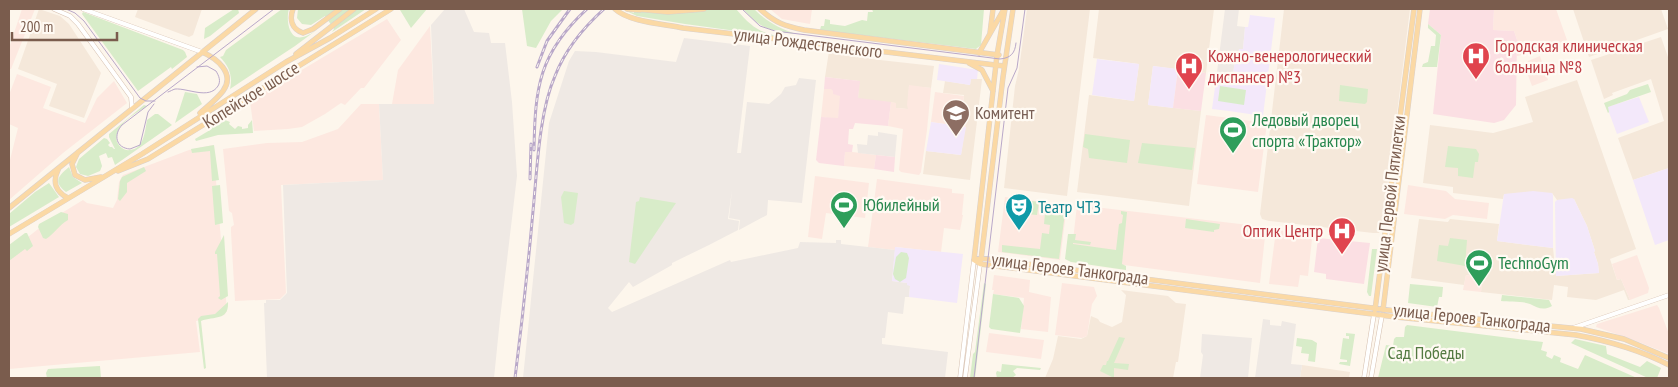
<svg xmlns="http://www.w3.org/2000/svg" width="1678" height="387" viewBox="0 0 1678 387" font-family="'PT Sans Narrow',sans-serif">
	<rect width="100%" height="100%" fill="#fdf6ec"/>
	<!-- residential -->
	<path fill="#f5e8da" d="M39 9 60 16 69 24 101 73 84 118 49 106 57 84 18 69Z
		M138 9H202L193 35 189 37 135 17Z
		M1027 9H1090L1067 196 1004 188 1015 86 1019 69Z
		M1099 9H1214L1206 73 1153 66 1148 105 1201 111 1189 206 1077 192 1089 95 1134 101 1139 64 1093 58Z
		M1284 9H1410L1384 218 1383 227 1379 233H1373L1269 221 1262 219 1260 214Z
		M1573 9H1661L1668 29 1589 57Z
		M1661 37 1669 60V168L1633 180 1618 138 1664 121 1651 79 1612 93 1613 95 1604 99 1591 60Z
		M829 51 871 55V59L934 66 931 88 909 86 908 109 896 108V103L858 99 859 81 825 77Z
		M971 79H982L970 180 923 174 926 151 961 155 968 107 963 106 964 95 943 93 945 81 970 85Z
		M1577 80 1636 249 1610 259 1617 280 1621 279 1630 300H1628L1624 290 1596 300 1567 297 1568 287 1554 285 1552 300 1481 292 1482 278 1466 275 1464 285 1411 278 1419 219 1448 222 1450 219 1499 224 1497 241 1553 248 1556 276 1599 273 1598 264 1594 252 1595 251 1587 226 1574 199 1557 200 1552 193 1504 194 1503 199 1453 193V187L1423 183 1430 125 1493 133 1533 122 1525 97Z
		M1121 290 1168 296 1176 303 1186 304 1178 362H1176L1173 378H1045L1053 359 1058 336 1081 339 1087 336 1091 316 1098 319 1100 322 1112 327 1122 322 1126 295Z
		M1302 365 1350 372 1349 378H1300Z"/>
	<!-- commercial -->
	<path fill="#fde8e0" d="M22 9H35L11 69H9V48Z
		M770 9H812L810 24 782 19Z
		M1494 9H1556L1567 40 1533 53 1517 56V40L1514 31 1493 30Z
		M387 19 401 40 364 88H361L345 105 341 103 325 114 302 127 288 129 254 131 250 101Z
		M430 26 434 104H392L398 70Z
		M1540 56 1548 80 1532 86 1525 67 1528 61Z
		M17 74 51 87 43 108 85 123 97 98 114 81 127 103 63 153 9 200V164L18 128 9 124V95Z
		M909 85 931 88 927 130 921 172 919 175 901 172 899 170 903 129 888 126 891 102 896 103V108L908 109 907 105Z
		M824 89H832L841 96 838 119 821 117Z
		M935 92 964 96 963 106 967 107 966 127 931 122Z
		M361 104H379L383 180 281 185 286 293 280 299 235 301 231 232V227L234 225 232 213 229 211 223 149 267 143 302 142 338 129Z
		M1206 115 1267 123 1258 192 1197 184Z
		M213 145 227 311 224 315 196 321 200 352 9 369V252L47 222 83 200 87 203 113 208 117 200 119 182 123 175 189 150Z
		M845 151 876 155 874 169 844 166Z
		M815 176 869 183 865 218 826 213 822 239 808 237Z
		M877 179 952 189V193L964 194 962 215H963L960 230 944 228 941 252 896 247 895 250 868 247Z
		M1408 185 1446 191 1455 199 1489 203 1487 219 1453 215 1445 219 1404 214Z
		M1005 197 1067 205 1060 260 998 252Z
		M1077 205 1266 227 1260 283 1071 258Z
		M1276 230 1302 233 1301 238 1312 239 1308 276 1300 275 1298 287 1269 284Z
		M1637 255 1649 288 1648 293 1630 300 1621 279 1617 280 1612 264Z
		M994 275 1030 280 1029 292 1051 297 1048 332 1021 329 1024 298 993 294 994 290H992Z
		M1466 275 1483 278 1481 292 1463 290Z
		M1062 283 1094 287 1097 296 1092 304 1087 336 1082 338 1055 335Z
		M1657 305 1659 308 1669 334V354L1636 341 1596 327 1597 324Z
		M989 333 1044 340 1041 359 986 352Z"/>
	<!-- industrial -->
	<path fill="#efe9e4" d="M445 9H464L474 32 489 33 491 43H505L512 102 517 176 500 319 494 378H267L264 303H266V300H280L287 293 283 185 383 180 379 104H434L431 25Z
		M1225 9H1239L1237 26 1245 27 1243 49H1239L1237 59 1235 60 1232 82 1216 80Z
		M684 38 750 46 737 153H741L747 102 769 104 781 94 785 87 796 85 799 78 816 80 802 203 768 200 767 215 739 230 740 220 729 218 732 190 728 219 739 221 738 230 709 245 672 263V265L633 287 629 282 608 308 612 312 730 260 731 262 798 248 800 242 836 243V240H841V244L895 250 892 281 907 283 910 286 909 297H905L903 314 888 312 885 338H882V344L948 352 945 378H523L549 123 569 61 575 51 596 52 676 62Z
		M878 132 897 135 895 157 858 153 857 144 867 145 868 135 878 136Z
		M1263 319 1270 320V325L1281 326 1282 321 1296 324 1291 364 1302 365 1300 378H1255Z
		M1202 334 1252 338 1248 378H1200L1203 355 1201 352Z"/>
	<!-- education -->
	<path fill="#f3e8fa" d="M1250 15 1275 18 1263 116 1229 111 1212 109 1216 80 1232 82 1235 59H1238L1239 49H1243L1245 27H1248Z
		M1097 59 1139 64 1134 101 1092 95Z
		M939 64 978 70 977 79H971L970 85 937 80Z
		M1153 66 1178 69 1173 108 1148 105Z
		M1639 97 1649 122 1617 134 1607 107Z
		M931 122 966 127 961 155 926 151Z
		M1669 168V240L1655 245 1633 180Z
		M1533 191 1552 193 1553 195V248L1497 241 1504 194Z
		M1572 198 1574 199 1587 226 1595 251 1594 252 1598 264 1599 273 1556 276 1555 202 1557 200Z
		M895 247 963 254 957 303 909 297 910 286 907 285V283L892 281Z"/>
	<!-- medical -->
	<path fill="#fbdfe3" d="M1430 9H1494L1493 30 1514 31 1517 40 1516 105 1504 120 1494 123 1433 114 1441 35 1428 24Z
		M1178 69 1206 73 1201 111 1173 108Z
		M825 77 860 81 858 98 891 102 888 126 855 123 853 129H849L848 144 853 145 852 152H845L844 166 819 163 816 160 821 117 838 118 840 96 833 94V91L831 89H824Z
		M876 155 895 157 894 172 874 169Z
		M1318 238 1370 243 1364 284 1326 279V274L1314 272Z"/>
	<!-- green -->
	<path fill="#d8ecc9" d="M234 9H238L239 13 210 36 204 39 205 28Z
		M282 9H289C286 18 288 41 303 37 308 36 314 32 318 29L295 46 230 89C233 76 229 66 220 57L223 56 226 50Z
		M298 9H366L332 32 334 29 325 16 311 25 302 24 297 18Z
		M402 9H427L411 28 400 10Z
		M522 9H563L551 21 536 48 527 46Z
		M634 9H736C754 30 761 33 788 38L685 24 637 16 624 10 634 13Z
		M743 9H754C767 22 779 28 796 34 769 30 762 30 743 9Z
		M872 9H984L981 45 976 49 820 30 821 26H824L825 19 830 20V24L845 26 862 20 867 21 868 12H873Z
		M83 12 183 50 185 52 187 57 172 69 171 67 138 91 82 14Z
		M1428 24 1441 35 1437 67H1422L1423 64 1428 62 1431 46H1435L1436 35 1428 28Z
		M1648 84 1651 92 1608 107 1609 112 1608 113 1604 103 1627 94 1630 90Z
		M1340 85 1368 89 1367 102 1365 104 1339 101Z
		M1220 86 1246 90 1244 105 1218 101Z
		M185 92 197 94 202 104 175 123Z
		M144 105 147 106C135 114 113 125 117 142 120 147 124 151 130 150 144 149 145 131 147 120L155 114H158L172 125 115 165 112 157 108 158 106 153 99 156 102 166 100 171 88 176 80 174 76 167 79 159 104 138 107 139 110 143 108 145 110 147H112L114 149H115L109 137V134Z
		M230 111V115L225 120 230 122 229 124 235 129 238 126 242 127V129L248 128V125L252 120 253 133 218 135 196 141 195 139 210 130 209 126Z
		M1085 134 1130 140 1127 163 1089 158 1088 149 1083 147Z
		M1142 143 1195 148 1192 170 1138 163Z
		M214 145 219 180 212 181 210 151 192 153 191 149Z
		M1448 146 1476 149 1479 154 1478 162H1475L1473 178 1458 176V168L1445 167Z
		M69 167 73 177 82 183 66 192C53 182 58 176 69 167Z
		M144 167 146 171 127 183V192L120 201 118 199 120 181 122 177Z
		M49 183 59 197 9 227V214L35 192Z
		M220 185 223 223 215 225 212 186Z
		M564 191 578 193 574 223 571 225 564 223 561 197Z
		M640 197 676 203 635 264 629 262 636 202 639 201Z
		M1008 198 1039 202 1037 215 1006 212Z
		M1046 203 1066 205 1059 259 1002 252V245L1040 249 1042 233 1049 234 1050 225 1044 224Z
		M1121 211 1127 212 1122 264 1126 266V270L1071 262 1065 259 1068 234H1076L1075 240 1091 242 1090 245 1073 243V244L1116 250 1119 224 1122 223 1123 215 1121 214Z
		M61 212 68 214V220C59 225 55 233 46 239L43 238 38 227 39 224Z
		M1186 219 1220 224 1219 229 1214 230V232L1185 228Z
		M25 233H27L33 246 27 251 25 249 9 261V245Z
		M224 235 228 296 221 300 218 298 220 296 217 254H215V252Z
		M1450 238 1467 240 1465 266 1437 261 1439 245 1448 246Z
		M1372 249H1377L1371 296H1369L1367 292Z
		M901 252 907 253 909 258 906 278 900 282 895 279 893 274 896 257Z
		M984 283 986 284 975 378H970L973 354 975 352Z
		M1410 284 1443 287 1442 297H1439L1437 307 1408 303Z
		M993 294 1019 298 1024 306 1020 333 991 329 989 327Z
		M1502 295 1549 300 1552 306C1543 311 1538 308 1530 304 1523 301 1508 302 1501 301Z
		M228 302C229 321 215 316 201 321L206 368 204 369 198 319 201 316 215 314Z
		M1407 325 1543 342 1541 350 1547 352 1546 356 1552 359 1554 355 1561 358 1560 362 1578 369 1585 355 1637 378H1378L1386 345 1393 346 1394 339 1396 337H1404L1405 327Z
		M1346 333 1355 334 1350 366 1339 364 1340 362H1347V360L1340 359 1343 338 1349 339V336H1346Z
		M1119 337 1125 338 1114 363 1129 364 1128 370 1114 368V378L1100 371 1103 365H1106L1107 361H1108Z
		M1297 338 1312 340 1317 343 1315 362 1308 361 1309 354 1301 353 1302 347 1296 346Z
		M1575 339 1606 346 1607 354 1640 367 1647 361 1661 368 1657 378H1648L1571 343Z
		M1002 364 1041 368 1040 370 1017 368 1013 371 1016 375 1012 378H997L996 373 997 371 1001 372Z
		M100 366 101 378H47L46 373 48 369Z"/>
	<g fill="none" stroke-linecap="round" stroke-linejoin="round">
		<!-- secondary casing -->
		<g stroke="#d6c0b0" stroke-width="5">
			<path id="secondary" d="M54 9 70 16 78 24 131 97 132 108
				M83 9 202 52
				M1573 328 1669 295
				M960 378 974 260
				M965 378 980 264
				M1364 378 1374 314
				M1371 378 1382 315"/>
		</g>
		<!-- primary casing -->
		<g stroke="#dad1cd" stroke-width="5.5">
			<path id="primary" d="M293 9C289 20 292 29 303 33L313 29 340 9
				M615 9C629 22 664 24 683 28L1004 66
				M627 9 640 10
				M637 9 668 12 704 9
				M760 9C775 23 785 26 804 30L999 55
				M990 33 993 9
				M979 53 1004 9
				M296 54 354 9
				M969 63 982 70 993 91
				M200 113C208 106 217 99 223 91 236 73 216 58 202 52
				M78 152 72 164 75 175 85 180 101 177
				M58 170C52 182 56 192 68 198
				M118 171 148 159 391 9
				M9 208 256 9
				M9 234 142 154 286 62 330 38 376 9
				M974 260 980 264 1396 317 1576 335C1609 341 1640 350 1669 365
				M974 260 981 258 1396 311 1581 329 1624 339 1669 358
				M974 260 997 55 1005 9
				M981 260 1003 77 1013 9
				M1375 310 1414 9
				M1383 310 1420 9"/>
		</g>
		<!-- secondary -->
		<use href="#secondary" stroke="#fff" stroke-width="4"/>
		<!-- primary -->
		<use href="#primary" stroke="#fbd9a5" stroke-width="4.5"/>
		<!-- tram -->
		<path stroke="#b9a8c9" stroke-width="1" d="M66 9 75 13 84 21 140 98 146 101H155
			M742 9 760 26 775 31 1000 59C1011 58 1015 53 1016 43
			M168 92C171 91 172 90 175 89 188 88 209 100 218 86 221 81 219 76 216 71L207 66 197 67
			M154 104 148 112 140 145 130 149C116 148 113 135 122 125L274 9
			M974 378 1008 88 1017 68 1025 9"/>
		<!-- rail casing -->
		<g stroke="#b9a8c9" stroke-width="3">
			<path id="rail" d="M537 67 547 41 570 9
				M534 150C535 87 539 53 587 9
				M530 179 531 144
				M515 378C522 323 528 267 533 211 537 171 539 112 555 76 565 50 583 28 604 9"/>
		</g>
		<!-- rail -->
		<use href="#rail" stroke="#fffaf3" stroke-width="1" stroke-dasharray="4" stroke-linecap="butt"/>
	</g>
	<!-- icons -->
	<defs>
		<g id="hospital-pin" transform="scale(1.4375)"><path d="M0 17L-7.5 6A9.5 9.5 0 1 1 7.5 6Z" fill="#e0444e" stroke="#fffaf3"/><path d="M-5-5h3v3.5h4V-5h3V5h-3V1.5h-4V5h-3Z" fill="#fff"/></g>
		<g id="university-pin" transform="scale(1.4375)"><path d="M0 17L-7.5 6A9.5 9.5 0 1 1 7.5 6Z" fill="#8d6e63" stroke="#fffaf3"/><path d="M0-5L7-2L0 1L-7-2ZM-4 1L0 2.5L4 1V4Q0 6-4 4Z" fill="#fff"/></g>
		<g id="stadium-pin" transform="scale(1.4375)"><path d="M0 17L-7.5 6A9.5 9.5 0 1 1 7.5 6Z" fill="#2e9e5b" stroke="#fffaf3"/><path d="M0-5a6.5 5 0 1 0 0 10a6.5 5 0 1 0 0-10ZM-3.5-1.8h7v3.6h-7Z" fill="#fff"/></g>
		<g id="theatre-pin" transform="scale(1.4375)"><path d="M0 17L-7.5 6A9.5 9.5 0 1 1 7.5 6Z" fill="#0f9aa8" stroke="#fffaf3"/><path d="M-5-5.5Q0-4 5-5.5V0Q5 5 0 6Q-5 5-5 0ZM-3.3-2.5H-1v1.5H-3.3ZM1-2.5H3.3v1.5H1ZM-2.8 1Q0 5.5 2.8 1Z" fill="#fff"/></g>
	</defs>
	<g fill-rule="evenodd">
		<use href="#hospital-pin" x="1476" y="56"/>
		<use href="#hospital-pin" x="1189" y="66"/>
		<use href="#university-pin" x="956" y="113"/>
		<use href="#stadium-pin" x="1233" y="130"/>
		<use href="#stadium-pin" x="844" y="205"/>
		<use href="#theatre-pin" x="1019" y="207"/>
		<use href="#hospital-pin" x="1342" y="231"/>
		<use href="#stadium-pin" x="1479" y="263"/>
	</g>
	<g text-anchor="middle" stroke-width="4.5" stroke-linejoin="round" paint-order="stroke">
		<!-- street labels -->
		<g font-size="18" fill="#7a5c4d" stroke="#fffaf3">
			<text transform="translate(808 43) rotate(7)" y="6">улица Рождественского</text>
			<text transform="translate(251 95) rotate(-32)" y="6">Копейское шоссе</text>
			<text transform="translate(1390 194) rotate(-83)" y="6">улица Первой Пятилетки</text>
			<text transform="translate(1070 269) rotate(7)" y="6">улица Героев Танкограда</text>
			<text transform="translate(1472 318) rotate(6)" y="6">улица Героев Танкограда</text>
		</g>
		<!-- health labels -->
		<g font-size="18" fill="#be3a42" stroke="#fffaf3" text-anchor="start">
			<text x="1495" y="52">Городская клиническая<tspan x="1495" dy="21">больница №8</tspan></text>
			<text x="1208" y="62">Кожно-венерологический<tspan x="1208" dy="21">диспансер №3</tspan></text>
			<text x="1323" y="237" text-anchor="end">Оптик Центр</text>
		</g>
		<!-- education labels -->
		<g font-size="18" fill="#785e54" stroke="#fffaf3" text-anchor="start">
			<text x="975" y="119">Комитент</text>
		</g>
		<!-- leisure labels -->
		<g font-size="18" fill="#27864d" stroke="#fffaf3" text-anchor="start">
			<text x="1252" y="126">Ледовый дворец<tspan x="1252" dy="21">спорта «Трактор»</tspan></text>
			<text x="863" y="211">Юбилейный</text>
			<text x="1498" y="269">TechnoGym</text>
		</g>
		<!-- culture labels -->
		<g font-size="18" fill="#0d838f" stroke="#fffaf3" text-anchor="start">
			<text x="1038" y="213">Театр ЧТЗ</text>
		</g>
		<!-- park labels -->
		<g font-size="18" fill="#537a41" stroke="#fffaf3">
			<text x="1426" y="359">Сад Победы</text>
		</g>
	</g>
	<!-- border -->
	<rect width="1678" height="387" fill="none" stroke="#7a5c4d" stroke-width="20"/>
	<!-- scale -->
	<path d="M12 32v8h105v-8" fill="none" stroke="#7a5c4d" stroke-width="2.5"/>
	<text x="20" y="32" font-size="15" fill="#7a5c4d" stroke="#fffaf3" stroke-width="4" paint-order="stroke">200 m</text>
</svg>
